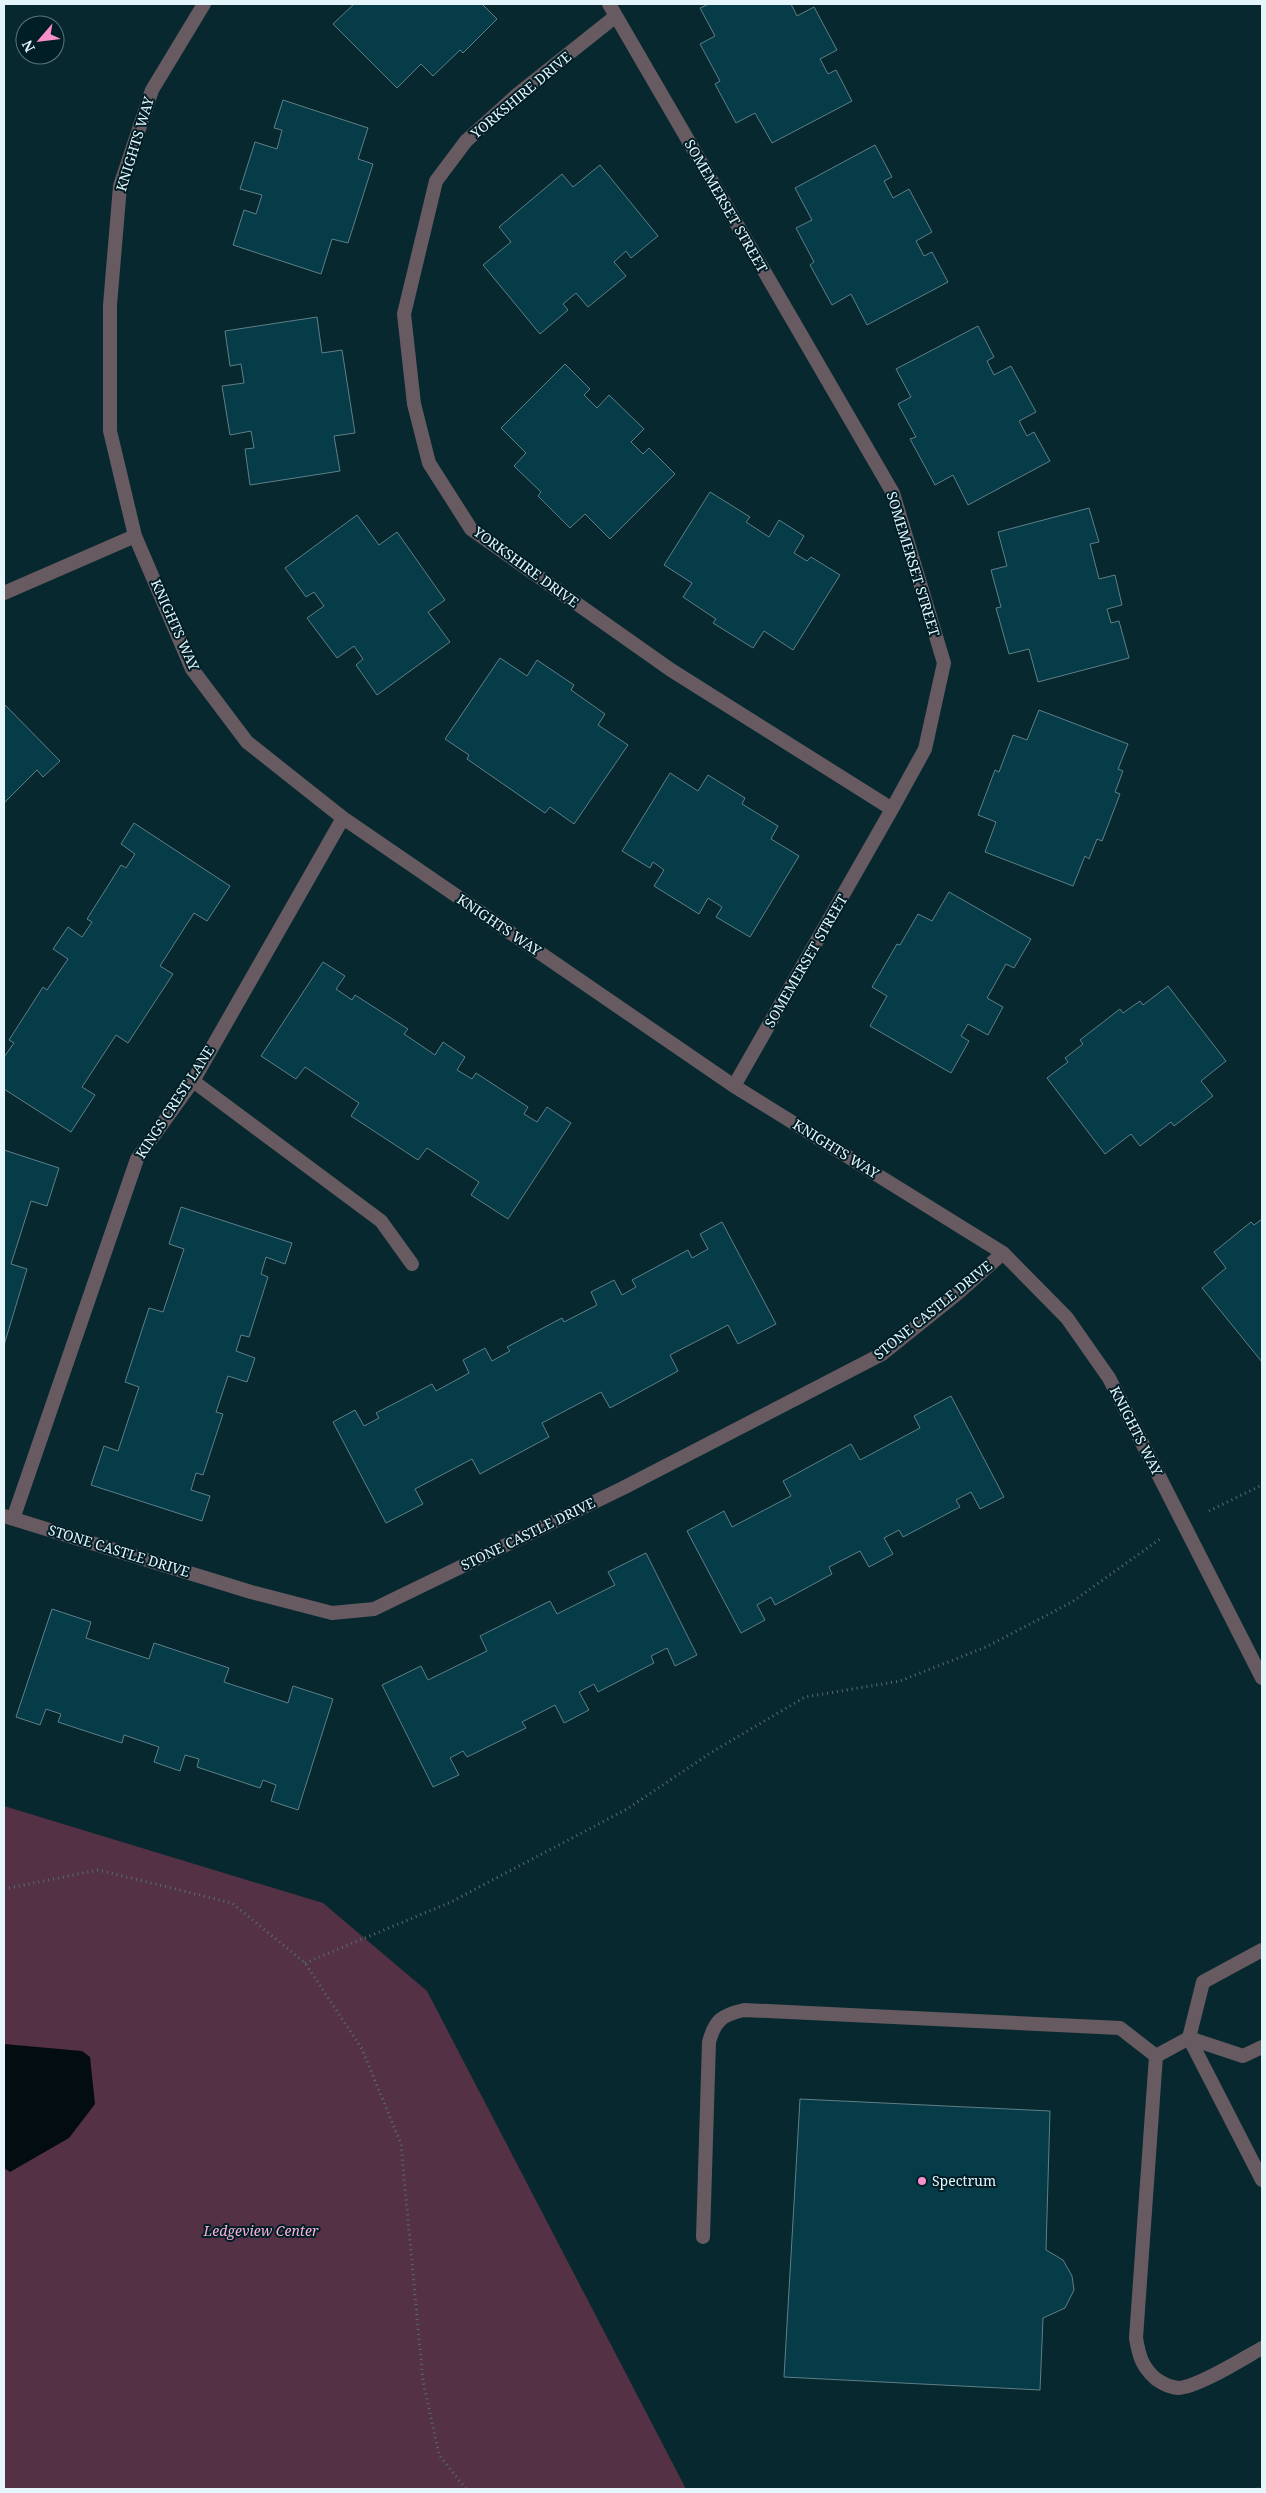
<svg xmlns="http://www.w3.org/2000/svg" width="1266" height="2493" viewBox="0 0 1266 2493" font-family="'Noto Serif',serif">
	<rect width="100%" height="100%" fill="#07282f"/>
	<!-- green -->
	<path fill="#543144" d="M4 1806 323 1903 427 1991 686 2489H4Z"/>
	<!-- water -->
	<path fill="#030d11" d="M4 2044 82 2051 90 2057 95 2104 69 2138 10 2172 4 2168Z"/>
	<!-- building -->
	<path fill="#053c48" stroke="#5f7f88" d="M354 4H482L497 19 463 53 460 50 433 76 421 64 397 88 333 24Z
		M709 4H791L797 16 814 7 837 50 820 59 828 74 836 70 852 101 772 143 755 113 736 123 715 84 720 81 700 44 715 36 700 8Z
		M283 100 368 128 358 159 373 164 348 243 332 239 321 274 233 245 244 210 256 214 262 195 240 189 255 142 277 149 282 130 274 128Z
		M875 145 892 177 884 181 893 198 909 189 932 232 916 241 924 256 932 252 948 282 867 325 851 294 832 305 810 265 814 262 796 228 812 220 795 188Z
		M600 165 658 236 631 258 626 251 614 262 626 276 588 307 576 293 563 304 568 310 540 334 483 265 511 242 499 227 562 174 573 187Z
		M317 317 322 353 342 350 355 433 334 436 340 471 250 485 245 449 254 448 251 431 230 435 222 386 244 383 241 364 230 366 225 331Z
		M978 326 994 357 987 361 994 375 1011 366 1036 412 1019 421 1027 436 1034 432 1050 461 968 505 953 475 935 485 910 439 916 437 898 404 911 397 896 369Z
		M565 364 590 389 584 395 597 408 609 395 644 429 631 442 643 454 649 448 675 474 610 539 585 514 570 528 538 496 541 492 514 466 526 453 501 428Z
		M710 492 750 517 746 522 769 537 779 520 804 536 794 553 807 561 811 557 840 575 793 650 764 631 753 648 713 623 716 619 683 597 692 583 664 565Z
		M1089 508 1099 542 1090 544 1099 579 1115 575 1122 605 1107 609 1111 623 1119 621 1129 658 1038 682 1029 649 1009 654 996 608 1001 607 991 570 1007 566 998 532Z
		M357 515 379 545 397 532 445 600 428 612 450 642 377 695 356 665 363 659 354 646 337 658 307 618 324 606 314 592 306 597 285 568Z
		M500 658 527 676 537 660 574 685 571 690 605 714 598 725 628 745 574 824 550 807 545 813 467 759 469 755 445 739Z
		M4 704 60 761 43 777 37 770 4 803Z
		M1039 710 1128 744 1118 769 1123 771 1115 792 1120 794 1102 841 1097 839 1089 859 1085 856 1073 886 985 852 996 822 978 815 995 770 999 772 1013 735 1027 740Z
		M670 773 698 791 708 775 745 798 742 804 778 826 771 839 799 856 750 937 716 917 722 907 708 898 699 914 654 886 664 870 653 862 650 868 622 851Z
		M134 823 230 886 207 921 194 913 160 966 173 974 128 1043 116 1035 82 1087 95 1095 71 1132 4 1089V1057L14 1043 9 1040 43 987 47 990 68 959 53 949 68 927 82 937 92 922 87 919 121 865 126 868 135 854 121 844Z
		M949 892 1031 939 1014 968 1006 964 987 998 1003 1007 988 1035 968 1024 961 1036 969 1041 951 1073 870 1026 887 996 872 987 897 944 900 945 918 914 932 921Z
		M323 962 345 976 336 989 352 1000 355 995 408 1029 404 1034 435 1055 443 1042 465 1057 457 1070 472 1079 476 1073 528 1107 524 1114 537 1122 547 1107 571 1123 508 1219 471 1195 479 1182 427 1148 418 1160 351 1116 359 1103 305 1067 296 1079 261 1056Z
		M1168 986 1226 1061 1201 1081 1213 1096 1174 1126 1171 1122 1140 1146 1131 1134 1105 1154 1047 1078 1068 1062 1065 1058 1083 1044 1080 1040 1120 1009 1123 1013 1140 1001 1143 1005Z
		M4 1150 59 1168 47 1206 31 1201 11 1264 27 1269 4 1345Z
		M181 1207 292 1243 285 1264 266 1257 261 1274 268 1277 249 1337 241 1335 236 1351 255 1358 247 1382 228 1376 216 1412 223 1414 203 1475 196 1473 191 1490 210 1496 202 1521 91 1485 104 1446 118 1451 139 1387 125 1382 149 1308 163 1312 184 1249 169 1244Z
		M1262 1219V1362L1202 1288 1226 1268 1214 1252 1251 1222 1254 1225Z
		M722 1222 776 1324 738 1344 728 1325 670 1355 678 1371 610 1408 601 1392 542 1423 549 1437 480 1474 472 1459 415 1489 423 1504 386 1523 333 1422 355 1410 364 1426 379 1418 376 1413 432 1384 436 1391 469 1373 463 1360 485 1348 492 1361 510 1351 507 1347 562 1318 564 1322 597 1305 591 1292 614 1280 622 1295 636 1287 632 1280 688 1250 692 1258 708 1249 700 1234Z
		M951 1396 1004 1497 980 1509 971 1492 956 1500 960 1507 903 1537 899 1530 884 1538 893 1554 869 1567 860 1551 829 1567 832 1574 775 1605 771 1597 757 1605 765 1620 741 1633 687 1531 724 1511 732 1527 791 1496 783 1481 851 1444 860 1460 920 1428 914 1416Z
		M646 1553 697 1655 675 1666 667 1648 651 1656 654 1663 598 1692 594 1684 579 1692 589 1710 564 1723 555 1705 522 1722 526 1728 467 1757 463 1751 450 1758 459 1775 433 1787 382 1685 421 1666 428 1680 487 1651 480 1636 550 1601 557 1614 615 1585 608 1572Z
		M52 1609 91 1622 86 1638 149 1659 154 1643 229 1668 224 1682 288 1703 293 1686 333 1699 298 1810 271 1801 276 1785 263 1780 260 1788 197 1767 199 1759 185 1755 180 1771 154 1762 159 1747 124 1735 122 1743 58 1722 61 1714 46 1709 40 1725 16 1717Z
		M800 2099 1050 2111 1046 2250 1063 2260 1072 2276 1074 2290 1065 2308 1043 2318 1040 2390 784 2377Z"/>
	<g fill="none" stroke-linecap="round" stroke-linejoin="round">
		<!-- path -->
		<path stroke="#536f75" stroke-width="3" stroke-dasharray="1 4" stroke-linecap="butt" d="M1209 1511 1262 1485
			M4 1889 98 1870 232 1903 305 1963 362 2049 401 2144 423 2381 439 2455 466 2489
			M305 1963 451 1902 627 1809 712 1752 805 1697 900 1681 986 1647 1072 1602 1160 1539
			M1258 2489 1262 2487"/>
		<!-- service -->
		<path stroke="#675b61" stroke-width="14" d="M1262 1950 1203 1982 1189 2038 1243 2056 1262 2047
			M1156 2056 1189 2038 1262 2180
			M703 2237 709 2042C715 2020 722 2015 744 2010L1120 2028 1156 2056 1136 2338C1139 2356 1142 2367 1156 2379 1163 2384 1169 2387 1178 2388 1197 2388 1244 2358 1262 2348"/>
		<!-- minor -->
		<path stroke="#675b61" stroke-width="14" d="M204 4 152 90 120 186 110 305V431L135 536 192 669 247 742 343 818 734 1086 1003 1253 1067 1318 1109 1378 1262 1678
			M609 4 893 493 944 663 925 749 892 809 734 1086
			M616 16 518 94 466 141 436 181 404 314 414 404 429 463 471 529 671 670 892 809
			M4 593 135 536
			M193 1081 381 1221 412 1264
			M4 1516 251 1592 332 1613 374 1609 623 1488 882 1354 958 1293 1003 1253
			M13 1519 137 1159 193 1081 343 818"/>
	</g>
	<!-- markers -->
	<circle fill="#f98fca" stroke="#001e26" stroke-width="2" cx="922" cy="2181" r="5"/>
	<g text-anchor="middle" stroke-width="4" stroke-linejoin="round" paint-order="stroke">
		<!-- street labels -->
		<g font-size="14" fill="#e4f5fb" stroke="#001e26">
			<text transform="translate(521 95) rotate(-40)" y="5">YORKSHIRE DRIVE</text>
			<text transform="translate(135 144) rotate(-73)" y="5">KNIGHTS WAY</text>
			<text transform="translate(726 206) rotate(60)" y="5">SOMEMERSET STREET</text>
			<text transform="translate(913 564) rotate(73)" y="5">SOMEMERSET STREET</text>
			<text transform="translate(526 567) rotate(36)" y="5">YORKSHIRE DRIVE</text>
			<text transform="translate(175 625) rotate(66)" y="5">KNIGHTS WAY</text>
			<text transform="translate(499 925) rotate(34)" y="5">KNIGHTS WAY</text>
			<text transform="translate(806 961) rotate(-60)" y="5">SOMEMERSET STREET</text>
			<text transform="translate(175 1102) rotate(-57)" y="5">KINGS CREST LANE</text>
			<text transform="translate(836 1149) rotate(32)" y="5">KNIGHTS WAY</text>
			<text transform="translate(933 1310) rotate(-39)" y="5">STONE CASTLE DRIVE</text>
			<text transform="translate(1136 1431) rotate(63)" y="5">KNIGHTS WAY</text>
			<text transform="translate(528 1534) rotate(-26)" y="5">STONE CASTLE DRIVE</text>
			<text transform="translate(119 1551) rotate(17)" y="5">STONE CASTLE DRIVE</text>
		</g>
		<!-- poi labels -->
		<g font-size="14" fill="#e4f5fb" stroke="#001e26" text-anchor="start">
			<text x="932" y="2186">Spectrum</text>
		</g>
		<!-- park labels -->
		<g font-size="14" font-style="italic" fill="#fbb1d8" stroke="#001e26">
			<text x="261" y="2236">Ledgeview Center</text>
		</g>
	</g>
	<!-- border -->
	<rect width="1266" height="2493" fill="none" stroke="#e4f5fb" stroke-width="10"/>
	<!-- north arrow -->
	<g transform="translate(40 40) rotate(242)"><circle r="24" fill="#001e26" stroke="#5b747b"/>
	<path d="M0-4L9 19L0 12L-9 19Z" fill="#f98fca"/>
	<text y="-8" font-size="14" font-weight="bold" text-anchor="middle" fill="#e4f5fb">N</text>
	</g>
</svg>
